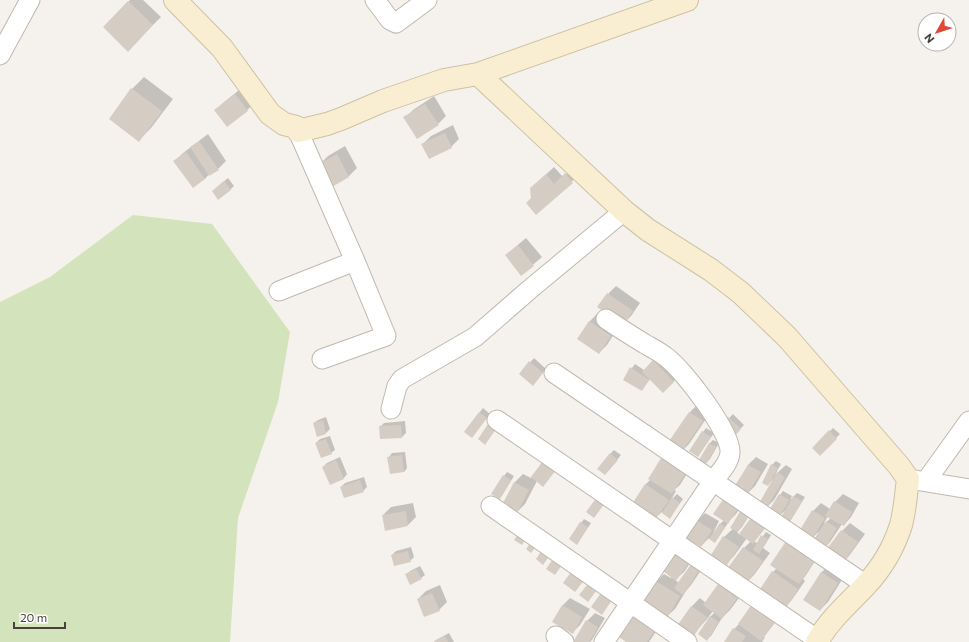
<svg xmlns="http://www.w3.org/2000/svg" width="969" height="642" viewBox="0 0 969 642" font-family="Commissioner,sans-serif">
	<rect width="100%" height="100%" fill="#f5f2ed"/>
	<!-- green -->
	<path fill="#d3e3bb" d="M133 215 212 224 290 332 278 402 238 518 230 642H0V302L50 277Z"/>
	<!-- shadow -->
	<path fill="#0003" fill-rule="evenodd" d="M130 0H143L161 17 136 42 104 27Z
		M144 77 173 99 151 128 139 140 110 119 132 89Z
		M243 87 255 103 247 110H216L224 102Z
		M434 96 446 116 438 124 405 118 413 110Z
		M453 125 459 139 451 147 423 144 431 136Z
		M208 134 226 161 218 169 209 174 205 179 175 161 183 153Z
		M345 146 357 168 349 176 332 185 320 164 328 156Z
		M574 166 580 174 536 214 532 198 540 180 554 167 563 177Z
		M228 178 234 186 230 190 217 187Z
		M526 238 542 257 521 275 506 255Z
		M616 286 640 303 631 316 623 324 608 294Z
		M597 314 618 328 607 345 599 353 589 322Z
		M662 353 682 373 663 392 650 379 642 390 624 379 635 364 644 370Z
		M534 358 546 369 536 381 520 374Z
		M698 404 710 413 689 444 681 452 669 443 690 412Z
		M483 408 490 414 472 437 465 431Z
		M733 414 744 425 734 435 723 424Z
		M326 417 330 429 326 433 317 436 314 423 318 420Z
		M405 421 406 433 402 437 380 427 384 423Z
		M706 428 714 433 698 456 703 432Z
		M833 428 840 434 820 454 814 448Z
		M330 436 335 450 331 453 316 443 320 439Z
		M713 440 719 443 710 459 706 463 709 444Z
		M614 450 621 455 609 470 610 454Z
		M405 452 407 468 404 472 389 457 392 453Z
		M340 457 347 474 344 478 331 483 323 467 327 463Z
		M756 457 768 464 755 486 747 494 735 487 748 465Z
		M544 461H563L543 485 537 481 525 504 517 512 503 505 515 482 523 474 531 478Z
		M776 461 781 464 775 475 786 465 792 469 774 500 766 508 773 479 768 485 772 465Z
		M694 462 680 485 674 490 676 491 672 498H673L677 494 683 499 670 517 662 512 655 518 633 504 646 484 651 479Z
		M507 472 514 476 503 494 500 498 504 476Z
		M364 477 367 487 363 491 341 487 345 483Z
		M783 491 792 496 790 500 797 493 805 497 791 520 787 524 786 510 778 517 780 495Z
		M843 494 859 503 851 517 844 525 842 524 830 542 821 552 806 575 803 579 805 581 791 601 783 609 773 572 777 568 813 511 821 503 830 509 835 502ZM828 516 831 518 825 523H824ZM819 531 812 545 808 543Z
		M746 499 736 514 728 522V523L718 538 715 541 709 538 701 546 697 521 705 513 719 521 714 531 715 532 720 524Z
		M413 503 416 517 408 525 386 530 383 515 391 507Z
		M752 511 742 527 737 532 740 535 774 517 754 542 758 543 766 532 771 535 763 548 770 553 754 575 746 583 728 569 744 548 751 541 747 538 734 556 726 564 724 537Z
		M584 519 591 523 577 544 581 523Z
		M850 523 865 534 849 556 841 564 842 531Z
		M411 547 414 557 410 561 392 555 396 551Z
		M696 554 684 572 675 580 679 583 708 560 691 585 686 591 675 609 665 618 649 642H628L645 604 656 582 664 574 671 578Z
		M829 565 845 575 828 602 820 610 821 573Z
		M420 566 425 575 421 578 406 575 410 571Z
		M727 576 745 590 730 610 722 618 711 636 707 639 709 620 707 619 693 635 679 625 692 606 700 598 706 603 719 584ZM713 611 715 612 708 619H707Z
		M440 585 447 602 439 610 418 599 426 591Z
		M570 598 590 609 580 625 572 633 562 606Z
		M783 612 764 637H765L762 642H725L734 629 741 622Z
		M595 613 605 618 592 640 590 642H574L587 621Z
		M449 633 454 642H434L436 640Z"/>
	<!-- building -->
	<path fill="#d5cdc3" d="M128 1 153 25 128 52 103 27Z
		M131 88 162 111 139 142 109 119Z
		M235 94 248 111 227 127 214 110Z
		M425 104 439 125 417 139 403 117Z
		M445 133 452 148 429 159 421 144Z
		M199 141 219 170 209 176 190 147Z
		M186 152 205 179 193 188 173 161Z
		M337 154 349 177 332 187 319 164Z
		M565 173 573 183 536 215 526 203 531 198 530 188 546 174 554 184Z
		M224 181 231 190 218 200 212 191Z
		M518 245 534 266 521 276 505 255Z
		M607 293 633 311 623 325 597 307Z
		M589 321 611 336 599 354 577 339Z
		M653 360 674 382 663 393 642 372Z
		M529 361 543 373 533 386 519 374Z
		M630 367 649 380 642 391 623 380Z
		M479 412 487 418 472 438 464 432Z
		M689 412 703 421 681 453 667 444Z
		M728 417 741 429 734 437 721 424Z
		M323 420 326 434 317 437 313 423Z
		M488 424 496 429 485 445 478 439Z
		M401 425 402 438 380 439 379 426Z
		M829 430 837 439 820 456 812 448Z
		M702 431 711 437 698 457 689 451Z
		M326 439 332 454 321 458 315 443Z
		M709 443 716 447 706 464 699 460Z
		M610 453 618 460 605 475 597 469Z
		M402 455 404 472 390 474 387 457Z
		M663 455 687 471 672 494 648 479Z
		M336 460 344 479 330 485 322 467Z
		M543 461 556 470 543 487 531 477Z
		M771 464 778 468 768 486 762 483Z
		M748 465 761 472 747 495 734 487Z
		M777 472 785 477 766 509 758 505Z
		M503 475 511 480 500 499 491 494Z
		M360 480 364 492 344 498 340 487Z
		M514 482 529 490 517 513 502 505Z
		M645 484 669 500 655 520 632 504Z
		M779 494 789 500 779 518 768 512Z
		M793 496 802 501 788 525 779 521Z
		M597 497 605 503 594 518 586 512Z
		M672 497 680 503 670 519 662 513Z
		M724 498 739 507 728 524 713 514Z
		M834 501 852 512 844 526 825 516Z
		M741 510 749 515 738 532 730 528Z
		M812 510 825 518 809 543 797 535Z
		M406 511 408 526 385 531 382 515Z
		M753 515 767 525 753 544 739 534Z
		M696 520 712 530 701 547 686 538Z
		M826 521 837 528 823 552 811 544Z
		M580 522 588 527 577 545 569 539Z
		M720 523 725 527 715 543 709 539Z
		M841 530 858 542 841 565 824 553Z
		M520 531 528 536 522 545 514 540Z
		M761 535 768 539 759 554 753 550Z
		M723 536 739 547 727 565 711 555Z
		M532 541 537 545 531 553 526 549Z
		M786 541 815 560 799 584 770 565Z
		M545 545 553 551 543 565 536 559Z
		M743 547 763 561 746 584 727 569Z
		M408 551 411 562 394 566 391 555Z
		M676 553 689 562 676 581 663 571Z
		M555 556 564 562 555 575 546 569Z
		M692 563 700 569 683 595 674 588Z
		M574 568 586 578 575 592 563 583Z
		M416 569 422 579 410 585 405 574Z
		M772 571 798 589 784 611 758 592Z
		M821 572 838 583 820 611 803 600Z
		M591 580 600 586 588 602 579 595Z
		M656 581 680 596 667 618 643 603Z
		M718 584 737 598 722 619 703 605Z
		M603 590 614 597 602 615 591 607Z
		M432 593 440 611 424 617 417 599Z
		M752 604 775 621 761 641 738 624Z
		M562 605 582 617 573 634 552 622Z
		M691 606 707 617 693 637 677 626Z
		M635 612 657 627 647 642H626L619 637Z
		M710 616 719 622 707 641 698 634Z
		M586 620 598 627 589 642H573Z
		M733 628 746 636 742 642H724Z
		M445 636 448 642H433Z"/>
	<g fill="none" stroke-linecap="round" stroke-linejoin="round">
		<!-- street casing -->
		<g stroke="#bfb9b0" stroke-width="21">
			<path id="street" d="M375 0 390 20 396 23 427 0
				M0 55 30 0
				M298 131 355 261 386 336 322 359
				M279 291 355 261
				M554 373 866 585
				M391 409 397 386 402 379 475 337 529 290 624 211
				M497 420 673 541 818 640
				M915 480 969 489
				M926 481 969 421
				M491 506 687 642
				M556 636 564 642
				M604 642 713 481C719 473 729 464 730 453 732 433 683 369 666 357 660 352 652 348 645 344 632 336 619 328 606 319"/>
		</g>
		<!-- secondary casing -->
		<g stroke="#cec1a2" stroke-width="24">
			<path id="secondary" d="M175 0 222 48 270 114 284 124 296 127 298 131 327 124 341 119 383 101 444 80 478 74 687 0
				M478 74 624 211 648 230 711 270 741 293 787 337 899 466 908 479C906 494 905 510 901 525 894 547 881 569 865 586 848 604 829 620 817 642"/>
		</g>
		<!-- street -->
		<use href="#street" stroke="#fff" stroke-width="19"/>
		<!-- secondary -->
		<use href="#secondary" stroke="#f9eed2" stroke-width="22"/>
	</g>
	<!-- north arrow -->
	<g transform="translate(937 32) rotate(231)"><circle r="19" fill="#ffffff" stroke="#b6b3b1"/>
	<path d="M0-3L7 15L0 10L-7 15Z" fill="#e14937"/>
	<text y="-6" font-size="11" font-weight="bold" text-anchor="middle" fill="#48423b">N</text>
	</g>
	<!-- scale -->
	<path d="M14 622v6h51v-6" fill="none" stroke="#48423b" stroke-width="2"/>
	<text x="20" y="622" font-size="12" fill="#48423b" stroke="#ffffff" stroke-width="3" paint-order="stroke">20 m</text>
</svg>
